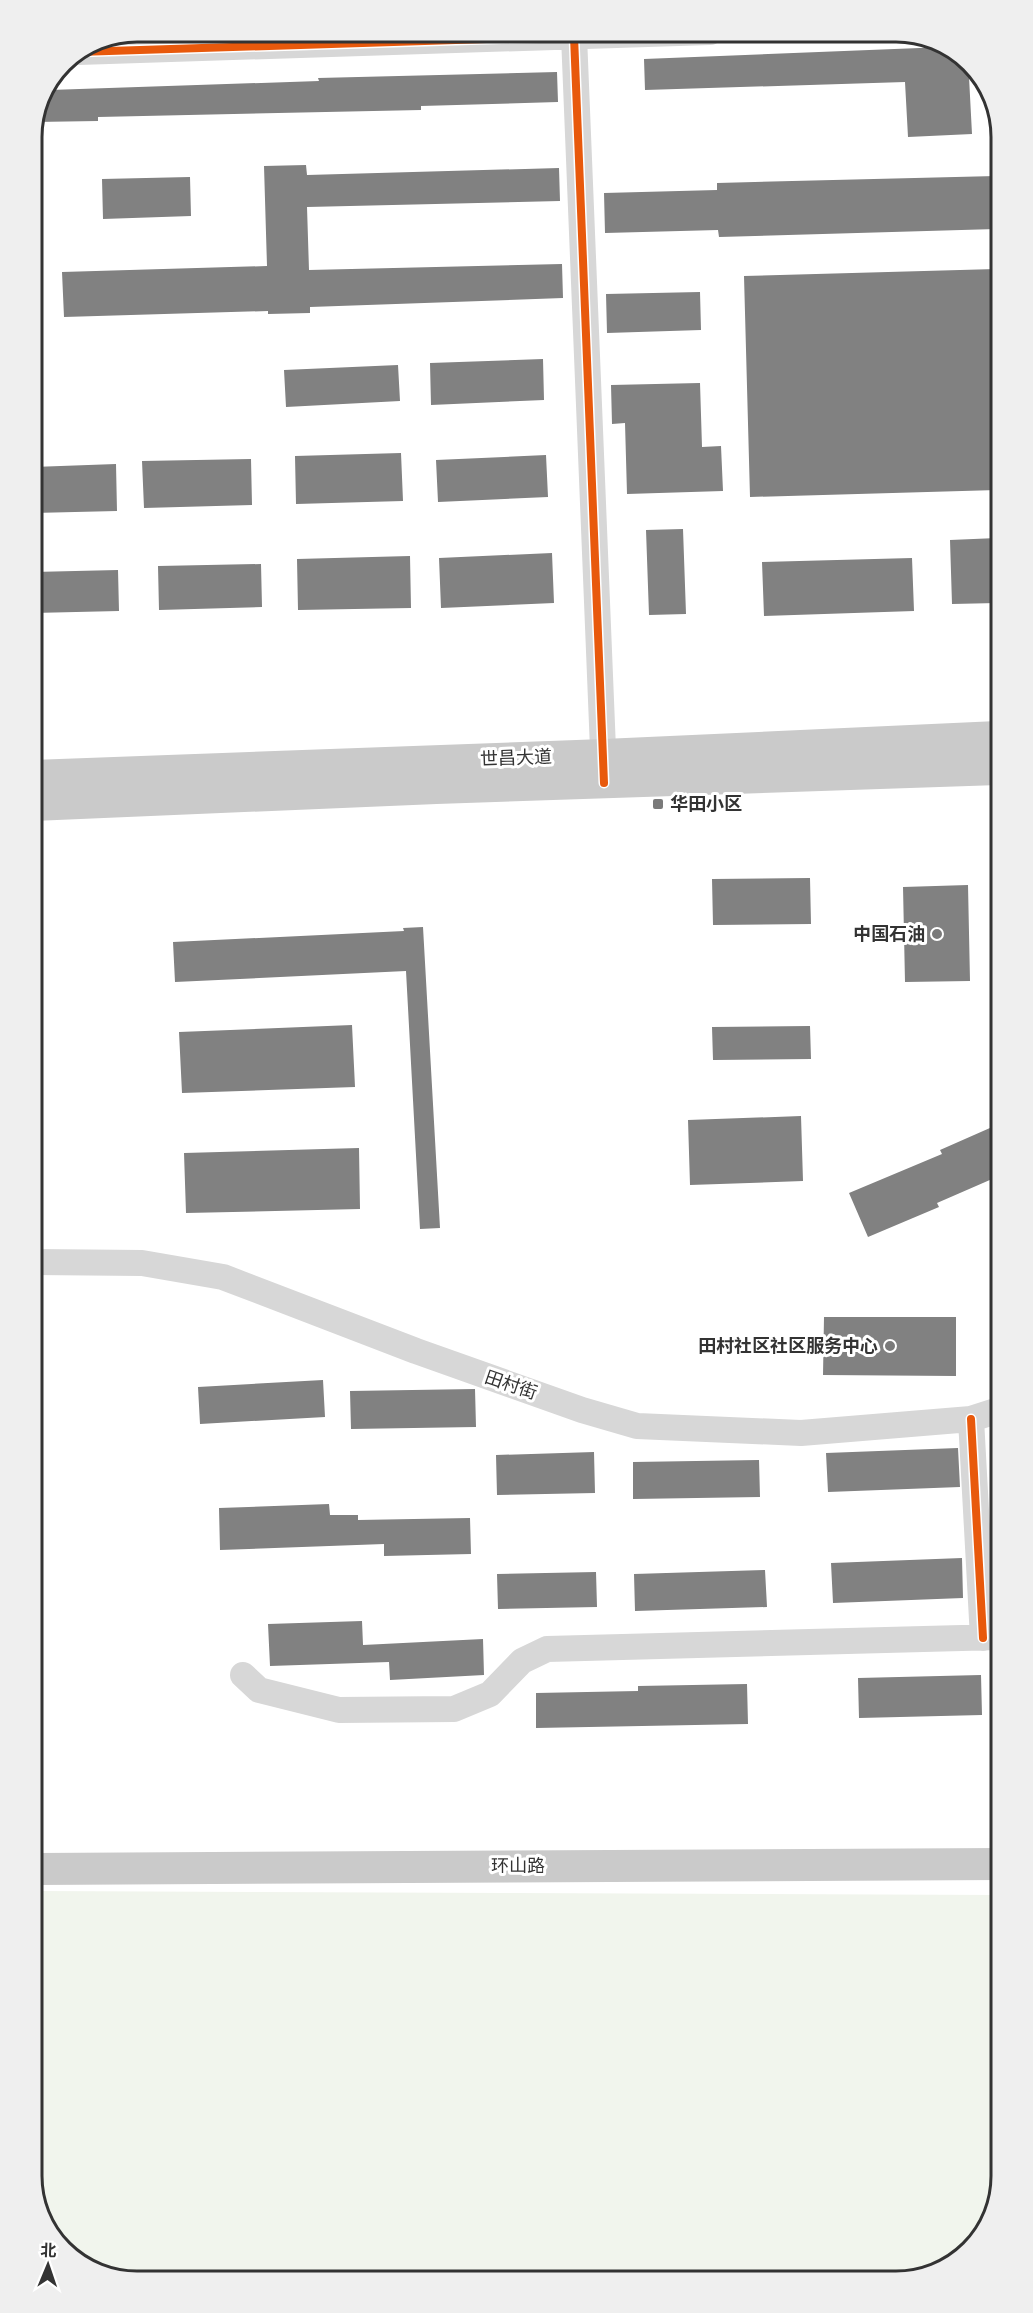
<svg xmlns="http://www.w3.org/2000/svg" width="1033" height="2313" viewBox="0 0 1033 2313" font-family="'DejaVu Sans','Noto Sans SC',sans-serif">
	<rect width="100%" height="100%" fill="#fff"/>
	<!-- green -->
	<path fill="#f1f5ed" d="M36 1891 1001 1895V2176L984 2235 930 2276 130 2281 73 2260 37 2210Z"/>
	<!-- building -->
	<path fill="#818181" d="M945 47 960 53 977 77H969L972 134 908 137 905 82 645 90 644 59Z
		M557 72 558 102 421 106V110L98 117V121L35 122 50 90 319 81 318 78Z
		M306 165 307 175 559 168 560 201 307 207 309 270 562 264 563 298 310 307V313L268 314V311L64 317 62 272 267 266 264 166Z
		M996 176V229L719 237 718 230 605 233 604 193 717 190V183Z
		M190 177 191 216 103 219 102 179Z
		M996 269 997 490 750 497 744 276Z
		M700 292 701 330 607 333 606 294Z
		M543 359 544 400 431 405 430 363Z
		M398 365 400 401 286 407 284 370Z
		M700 383 702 447 721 446 723 491 627 494 625 423 612 424 611 385Z
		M401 453 403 501 296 504 295 456Z
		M546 455 548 497 438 502 436 460Z
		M251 459 252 505 144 508 142 461Z
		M116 464 117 511 33 513V467Z
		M683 529 686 614 649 615 646 530Z
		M997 538V603L952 604 950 540Z
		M552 553 554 603 441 608 439 558Z
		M410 556 411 608 298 610 297 559Z
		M912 558 914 611 764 616 762 562Z
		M261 564 262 607 159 610 158 566Z
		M118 570 119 611 33 613V572Z
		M810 878 811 924 713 925 712 879Z
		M968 885 970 981 905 982 903 887Z
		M423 927 440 1228 420 1229 406 971 175 982 173 942 404 931 403 928Z
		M352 1025 355 1087 182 1093 179 1032Z
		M810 1026 811 1059 713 1060 712 1027Z
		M801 1116 803 1181 690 1185 688 1120Z
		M999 1124V1176L937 1203 939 1207 868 1237 849 1193 942 1154 940 1150Z
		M359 1148 360 1209 186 1213 184 1153Z
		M824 1317H956V1376L823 1375Z
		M323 1380 325 1417 200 1424 198 1387Z
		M475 1389 476 1427 351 1429 350 1391Z
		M958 1448 960 1487 828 1492 826 1453Z
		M594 1452 595 1493 497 1495 496 1455Z
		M759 1460 760 1497 633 1499V1462Z
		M329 1504 330 1515H358V1520L470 1518 471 1554 384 1556V1544L220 1550 219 1508Z
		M962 1558 963 1598 833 1603 831 1563Z
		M765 1570 767 1607 635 1611 634 1574Z
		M596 1572 597 1607 498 1609 497 1574Z
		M362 1621 363 1645 483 1639 484 1675 390 1680 389 1662 270 1666 268 1624Z
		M981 1675 982 1715 859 1718 858 1678Z
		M747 1684 748 1724 536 1728V1693L638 1691V1686Z"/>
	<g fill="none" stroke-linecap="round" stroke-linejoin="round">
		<!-- minor -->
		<path stroke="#d7d7d7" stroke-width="26" d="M574 36 604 774
			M78 52 710 32
			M35 1262 142 1263 223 1277 416 1351 582 1410 637 1426 801 1433 971 1419 999 1410
			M971 1419 983 1638
			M243 1675 259 1690 339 1710 454 1709 490 1694 522 1661 547 1649 1000 1637"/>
		<!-- major -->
		<path stroke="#cacaca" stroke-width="32" d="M33 776 604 755 998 737
			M33 805 436 788 998 769
			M36 1869 1001 1864"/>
		<!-- cycleway casing -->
		<g stroke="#fff" stroke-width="11">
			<path id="cycleway" d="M574 36 604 783
				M78 52 710 32
				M971 1419 983 1638"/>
		</g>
		<!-- cycleway -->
		<use href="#cycleway" stroke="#e8590c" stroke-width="8"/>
	</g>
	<!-- markers -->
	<g fill="#7a7a7a" stroke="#fff" stroke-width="2">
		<rect x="652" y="798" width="12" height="12" rx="3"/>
		<circle cx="937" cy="934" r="6"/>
		<circle cx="890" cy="1346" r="6"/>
	</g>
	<g text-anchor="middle" stroke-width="6" stroke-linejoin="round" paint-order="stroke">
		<!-- street labels -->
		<g font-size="18" fill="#333" stroke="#fff">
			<text transform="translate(516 758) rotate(-2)" y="6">世昌大道</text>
			<text transform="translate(511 1385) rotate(19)" y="6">田村街</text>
			<text x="518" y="1872">环山路</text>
		</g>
		<!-- poi labels -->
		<g font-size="18" font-weight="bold" fill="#333" stroke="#fff" text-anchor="end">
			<text x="670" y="810" text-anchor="start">华田小区</text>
			<text x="925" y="940">中国石油</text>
			<text x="878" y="1352">田村社区社区服务中心</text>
		</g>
	</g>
	<!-- crop -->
	<path d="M0 0H1033V2313H0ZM137 42H896A95 95 0 0 1 991 137V2176A95 95 0 0 1 896 2271H137A95 95 0 0 1 42 2176V137A95 95 0 0 1 137 42Z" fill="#efefef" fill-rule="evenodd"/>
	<path fill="none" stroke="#333" stroke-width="3" d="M137 42H896A95 95 0 0 1 991 137V2176A95 95 0 0 1 896 2271H137A95 95 0 0 1 42 2176V137A95 95 0 0 1 137 42Z"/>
	<!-- north arrow -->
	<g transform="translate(48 2265) rotate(2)" stroke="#ffffff" stroke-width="4.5" paint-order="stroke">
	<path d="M0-4.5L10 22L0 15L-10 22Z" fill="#333333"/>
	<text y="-9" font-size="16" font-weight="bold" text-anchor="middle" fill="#333333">北</text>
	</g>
</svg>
